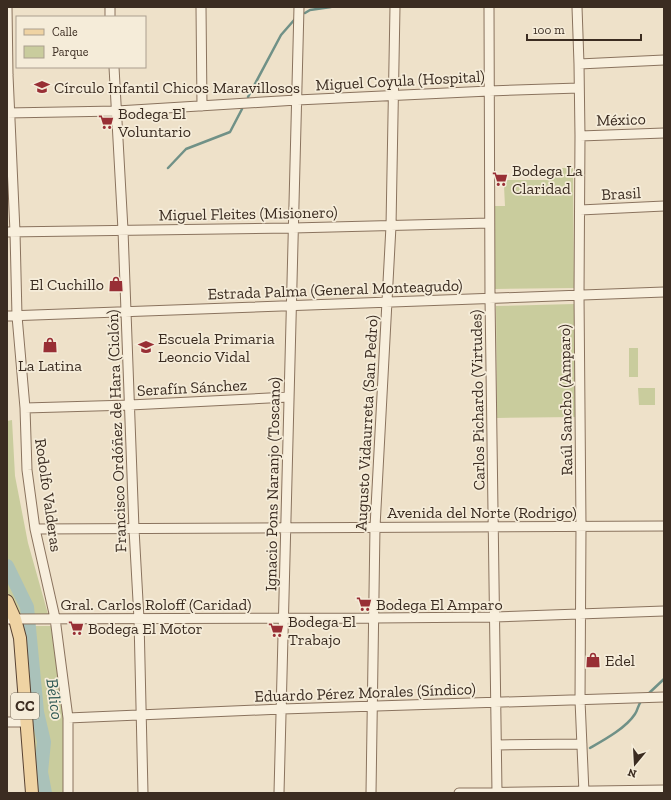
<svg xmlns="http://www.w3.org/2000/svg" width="671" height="800" viewBox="0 0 671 800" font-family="'Zilla Slab',serif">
	<rect width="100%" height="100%" fill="#eee1c9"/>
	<!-- green -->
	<path fill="#c9cc9d" d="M547 168H573L574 288 495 289V206H505L504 186 507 180H547Z
		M574 304 575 417 497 418 496 306Z
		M629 348H638V377H629Z
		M638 388H655V405H639Z
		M12 420 15 476 28 543 48 614 18 615 7 591V421Z
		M21 626H51L63 716 65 793H38L27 652Z"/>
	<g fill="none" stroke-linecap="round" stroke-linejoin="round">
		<!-- stream -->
		<path stroke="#709187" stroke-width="2.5" d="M305 13 310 10 331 7
			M248 97 281 35 295 19
			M168 168 186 149 230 132 242 109
			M647 695 664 679
			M590 748C604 740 626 728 635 714 638 710 638 704 642 700"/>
		<!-- river -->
		<path stroke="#aac2ba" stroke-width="14" d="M7 566 27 607 37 712 44 742 41 772 45 793"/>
		<!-- minor casing -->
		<g stroke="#8a735e" stroke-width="11">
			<path id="minor" d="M7 7 8 75 15 232 17 316 25 408 27 470 35 529 55 618 68 718V793
				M110 7V17
				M201 7 202 106
				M489 7 490 298 497 793
				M577 7 579 64 580 136 579 295 581 526 580 700 584 793
				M579 64 664 60
				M114 67 123 230 134 529 139 619 143 793
				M7 113 117 111 297 100 489 91 579 88
				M580 136 664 133
				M580 210 664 206
				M7 232 293 228 489 223
				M7 316 664 292
				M25 408 130 405 289 397
				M35 529 664 526
				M7 619 374 618 494 617 664 611
				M68 718 282 709 664 697
				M7 722H27
				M497 745 582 744
				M279 793 299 7
				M371 793 375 527 391 226 395 7
				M459 793 664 790"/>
		</g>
		<!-- major casing -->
		<g stroke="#584232" stroke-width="14">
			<path id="major" d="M7 601 15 619 20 638 32 793"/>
		</g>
		<!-- minor -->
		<use href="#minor" stroke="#f8efdd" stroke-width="9"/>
		<!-- major -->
		<use href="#major" stroke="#efd3a3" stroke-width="12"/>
	</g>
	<!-- icons -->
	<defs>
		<g id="school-bare" transform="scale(1.2)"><path d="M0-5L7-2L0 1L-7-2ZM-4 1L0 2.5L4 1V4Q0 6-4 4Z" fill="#982f35" stroke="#f5ecd9" stroke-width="2.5" paint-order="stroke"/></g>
		<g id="supermarket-bare" transform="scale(1.2)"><path d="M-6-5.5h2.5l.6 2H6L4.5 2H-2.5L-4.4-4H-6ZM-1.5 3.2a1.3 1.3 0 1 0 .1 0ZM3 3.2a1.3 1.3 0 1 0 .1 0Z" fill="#982f35" stroke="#f5ecd9" stroke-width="2.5" paint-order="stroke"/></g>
		<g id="shop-bare" transform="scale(1.2)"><path d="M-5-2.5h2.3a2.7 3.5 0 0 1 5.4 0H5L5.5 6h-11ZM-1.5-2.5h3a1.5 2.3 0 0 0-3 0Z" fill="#982f35" stroke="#f5ecd9" stroke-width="2.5" paint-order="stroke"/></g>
	</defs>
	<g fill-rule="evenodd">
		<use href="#school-bare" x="42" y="87"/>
		<use href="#supermarket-bare" x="106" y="122"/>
		<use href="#supermarket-bare" x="500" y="179"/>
		<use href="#shop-bare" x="116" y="284"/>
		<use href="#shop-bare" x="50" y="345"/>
		<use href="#school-bare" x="146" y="347"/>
		<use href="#supermarket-bare" x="364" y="604"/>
		<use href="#supermarket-bare" x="76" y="628"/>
		<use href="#supermarket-bare" x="276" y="630"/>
		<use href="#shop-bare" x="593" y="660"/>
	</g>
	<g text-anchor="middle" stroke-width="3.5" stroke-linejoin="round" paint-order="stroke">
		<!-- shield labels -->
		<rect fill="#f5ecd9" stroke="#736658" stroke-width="1" x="11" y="693" width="28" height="26" rx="3"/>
		<g font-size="15" font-weight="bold" fill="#3b2c21">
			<text x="25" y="711">CC</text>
		</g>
		<!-- street labels -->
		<g font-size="16" fill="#3b2c21" stroke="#f5ecd9">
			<text transform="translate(400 80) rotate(-3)" y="6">Miguel Coyula (Hospital)</text>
			<text transform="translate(621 119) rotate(-2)" y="6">México</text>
			<text transform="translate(621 193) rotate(-3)" y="6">Brasil</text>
			<text transform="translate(248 213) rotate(-1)" y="6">Miguel Fleites (Misionero)</text>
			<text transform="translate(335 289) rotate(-2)" y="6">Estrada Palma (General Monteagudo)</text>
			<text transform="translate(192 387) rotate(-3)" y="6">Serafín Sánchez</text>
			<text transform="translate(477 400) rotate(-91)" y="6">Carlos Pichardo (Virtudes)</text>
			<text transform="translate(565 400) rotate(-91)" y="6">Raúl Sancho (Amparo)</text>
			<text transform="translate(366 423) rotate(-87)" y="6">Augusto Vidaurreta (San Pedro)</text>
			<text transform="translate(116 431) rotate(-92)" y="6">Francisco Ordóñez de Hara (Ciclón)</text>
			<text transform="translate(272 484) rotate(-89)" y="6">Ignacio Pons Naranjo (Toscano)</text>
			<text transform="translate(49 495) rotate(82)" y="6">Rodolfo Valderas</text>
			<text x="482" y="518">Avenida del Norte (Rodrigo)</text>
			<text x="156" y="610">Gral. Carlos Roloff (Caridad)</text>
			<text transform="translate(365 692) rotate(-2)" y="6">Eduardo Pérez Morales (Síndico)</text>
		</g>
		<!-- poi labels -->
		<g font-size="16" fill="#3b2c21" stroke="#f5ecd9" text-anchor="start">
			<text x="54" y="93">Círculo Infantil Chicos Maravillosos</text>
			<text x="118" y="119">Bodega El<tspan x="118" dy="18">Voluntario</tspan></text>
			<text x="512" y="176">Bodega La<tspan x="512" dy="18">Claridad</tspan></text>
			<text x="104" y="290" text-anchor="end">El Cuchillo</text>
			<text x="158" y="344">Escuela Primaria<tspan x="158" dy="18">Leoncio Vidal</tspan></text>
			<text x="50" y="371" text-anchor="middle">La Latina</text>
			<text x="376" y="610">Bodega El Amparo</text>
			<text x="288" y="627">Bodega El<tspan x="288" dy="18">Trabajo</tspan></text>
			<text x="88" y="634">Bodega El Motor</text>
			<text x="605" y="666">Edel</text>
		</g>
		<!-- water labels -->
		<g font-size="17" font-style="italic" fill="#315a55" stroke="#f5ecd9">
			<text transform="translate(55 699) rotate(82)" y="6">Bélico</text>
		</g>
	</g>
	<!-- border -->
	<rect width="671" height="800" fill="none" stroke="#3b2c21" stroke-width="16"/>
	<!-- legend -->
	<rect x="16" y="16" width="130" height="52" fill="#f5ecd9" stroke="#ab9f8f"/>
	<rect x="24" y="29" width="20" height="6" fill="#efd3a3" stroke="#ab9f8f"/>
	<text x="52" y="36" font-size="12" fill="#3b2c21">Calle</text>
	<rect x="24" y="46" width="20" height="12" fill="#c9cc9d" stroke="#ab9f8f"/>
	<text x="52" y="56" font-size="12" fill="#3b2c21">Parque</text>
	<!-- north arrow -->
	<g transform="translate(635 764) rotate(198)" stroke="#f5ecd9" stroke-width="3" paint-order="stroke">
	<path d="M0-3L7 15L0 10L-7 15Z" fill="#3b2c21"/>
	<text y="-6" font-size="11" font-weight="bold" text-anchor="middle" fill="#3b2c21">N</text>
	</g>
	<!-- scale -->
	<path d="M527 34v6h114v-6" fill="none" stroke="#3b2c21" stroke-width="2"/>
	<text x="533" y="34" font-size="12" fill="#3b2c21" stroke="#f5ecd9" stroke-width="3" paint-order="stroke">100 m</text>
</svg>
